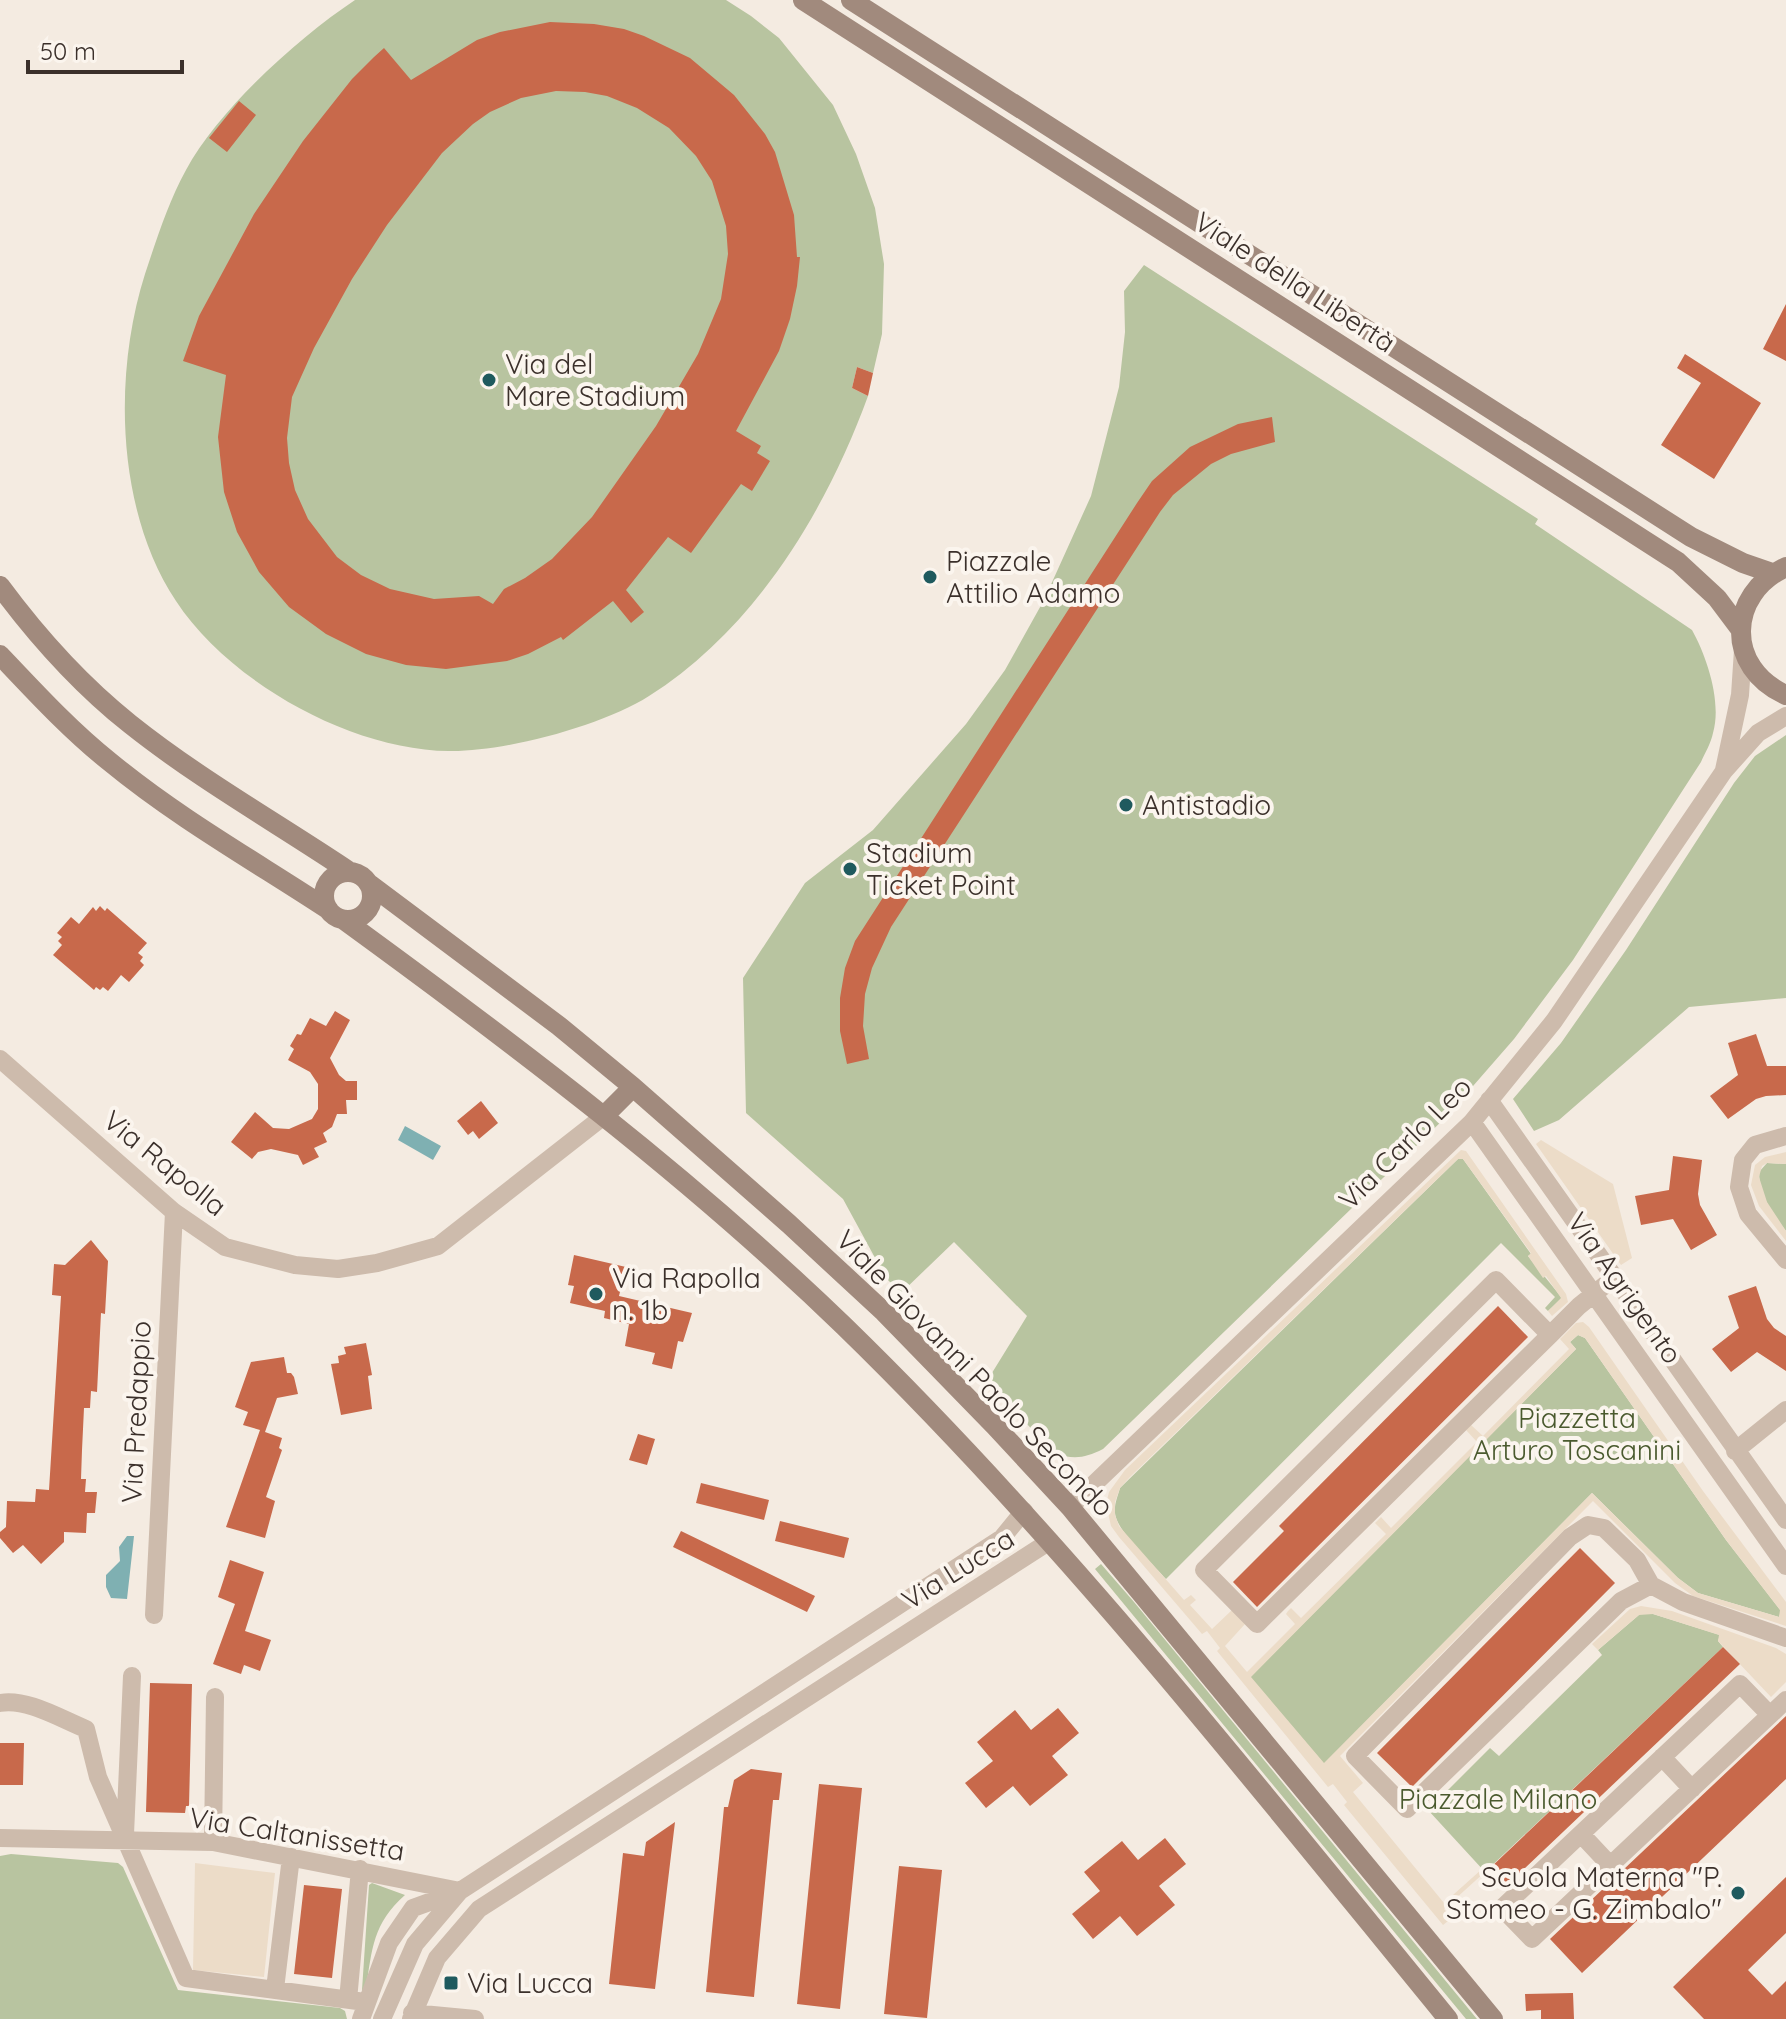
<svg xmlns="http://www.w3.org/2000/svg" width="1786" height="2019" viewBox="0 0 1786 2019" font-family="Quicksand,sans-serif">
	<rect width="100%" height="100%" fill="#f4ebe1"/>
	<!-- green -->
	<path fill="#b8c4a0" d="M355 0H726L751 16 779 38 833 105 856 154 875 208 884 264 882 334 873 373 857 367 852 388 868 396C826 511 755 629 649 696 602 726 504 752 449 751 351 750 229 682 176 601 116 511 113 374 145 274 157 238 168 203 186 170 219 109 298 38 355 0Z
		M1144 265 1538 519 1535 524 1692 630C1707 657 1722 702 1713 733 1711 743 1705 753 1701 762L1573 960 1514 1039 1446 1117 1103 1449C1085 1458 1074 1460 1054 1453L987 1381 1027 1316 954 1242 901 1293 886 1278 843 1199 746 1113 743 978 805 883 873 830 966 724 1005 670 1044 600 1091 496 1119 387 1125 332 1124 291Z
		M1786 735V998L1689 1007 1559 1120 1534 1131 1513 1099 1561 1043 1626 950 1734 783 1755 756Z
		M1458 1159H1463L1531 1254 1528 1256 1562 1298 1548 1311 1545 1308 1555 1297 1501 1243 1166 1579C1152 1563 1117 1532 1115 1513 1114 1504 1118 1496 1120 1488Z
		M1767 1163 1786 1164V1231C1772 1213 1759 1195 1759 1172Z
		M1578 1335 1585 1338 1726 1540 1781 1611 1779 1617 1698 1593 1678 1578 1592 1493 1324 1764 1250 1677 1576 1349 1570 1342Z
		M1101 1564 1134 1602 1477 2019H1466L1095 1569Z
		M1640 1614H1653L1720 1635 1718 1641 1723 1647 1485 1872 1428 1810 1490 1748 1499 1756 1602 1655 1598 1650Z
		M11 1854 118 1863 123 1867 178 1990 340 2008 345 2011 347 2019H0V1856Z
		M372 1883 405 1895C373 1923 372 1949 366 1989L362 1990 369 1885Z"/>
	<!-- plaza -->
	<path fill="#ecdcc8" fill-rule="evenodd" d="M1541 1140 1613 1184 1632 1258 1621 1265 1536 1144Z
		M1461 1150 1466 1151 1566 1294 1568 1302 1552 1316 1548 1311 1561 1298 1546 1276 1543 1278 1528 1256 1531 1253 1463 1159H1458L1130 1477 1120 1488 1115 1502V1515L1119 1526 1184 1600 1191 1595 1196 1600 1190 1605 1212 1629 1232 1610 1245 1624 1225 1646 1247 1672 1295 1624 1286 1614 1288 1611 1291 1608 1301 1618 1386 1534 1375 1523 1381 1517 1391 1528 1477 1442 1466 1430 1471 1425 1483 1436 1569 1349 1560 1339 1576 1323 1583 1322 1589 1327 1703 1491 1786 1602V1626L1693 1596 1675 1583 1593 1501 1340 1756 1363 1783 1353 1792 1444 1903 1482 1869 1485 1872 1444 1909 1452 1918 1443 1925 1344 1805 1347 1802 1333 1784 1328 1787 1217 1651 1220 1648 1207 1631 1202 1634 1119 1537 1111 1526 1106 1504 1109 1492 1125 1470ZM1578 1335 1585 1338 1726 1540 1780 1610 1779 1617 1698 1593 1678 1578 1592 1493 1324 1763 1251 1677 1576 1349 1570 1342Z
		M1786 1152V1164L1767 1163 1762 1166 1759 1177 1767 1202 1786 1231V1241L1759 1206 1751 1185 1755 1165 1765 1157Z
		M1641 1606 1672 1611 1776 1648 1786 1654V1682L1771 1697 1718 1641 1719 1635 1653 1614 1639 1615 1598 1650 1592 1644 1630 1609Z
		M195 1863 275 1873 264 1977 193 1970Z"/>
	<!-- water -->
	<path fill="#7fb0b2" d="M405 1126 441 1146 433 1160 398 1140Z
		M127 1536H134L127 1599 111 1598 106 1587V1575L120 1561 119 1547Z"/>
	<!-- building -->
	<path fill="#c8694b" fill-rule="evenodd" d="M550 22 594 24 624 29 644 36 690 58 734 95 765 134 775 152 794 215 797 257H800L797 286 790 319 779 351 736 431 761 446 757 453 770 461 752 491 741 484 691 553 668 537 626 590 644 612 631 623 613 601 563 640 561 637 528 654 507 661 446 669 406 665 366 654 326 634 289 607 259 572 237 532 224 492 218 437 226 375 183 361 199 316 254 214 303 141 352 79 374 57 384 48 411 80 477 40 500 32ZM556 91 585 92 607 96 637 108 669 128 696 156 712 181 726 226 728 254 721 299 698 354 656 426 592 517 552 559 525 578 504 589 493 604 479 596 434 599 390 589 361 575 337 557 308 519 295 490 289 463 287 438 292 397 314 348 352 279 387 225 442 153 473 124 490 112 521 98Z
		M239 101 256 115 227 152 209 138Z
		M1786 304V361L1763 349Z
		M1685 354 1761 403 1714 479 1661 445 1701 383 1677 368Z
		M857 367 873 373 868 396 852 388Z
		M1272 417 1275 442 1231 454 1211 464 1173 495 1160 512 891 927 872 968 865 994 863 1026 869 1059 847 1064 840 1031V998L845 968 855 941 1137 503 1152 481 1190 447 1238 424Z
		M100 906 105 911 107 908 147 943 138 953 143 957 140 961 144 965 129 982 121 975 108 991 103 987 100 990 96 987 94 990 53 955 62 945 58 941 62 937 57 933 71 917 79 924 93 907 96 911Z
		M335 1011 350 1020 330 1058 339 1075 346 1081H357V1100H346L347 1114H337L332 1127 323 1133 327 1142 314 1148 319 1157 303 1165 298 1155 271 1149 258 1152 252 1159 231 1142 255 1112 273 1128 289 1129 312 1119 318 1109V1084L310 1072 288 1060 294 1049 290 1046 297 1034 301 1035 310 1018 326 1026Z
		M1756 1034 1767 1066H1786V1095L1766 1096 1756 1099 1728 1119 1710 1096 1738 1075 1728 1043Z
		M481 1101 498 1123 479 1139 473 1131 468 1135 457 1121Z
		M1673 1156 1702 1160 1698 1194 1700 1205 1717 1235 1691 1250 1673 1219 1641 1225 1635 1196 1669 1190Z
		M91 1240 108 1261 105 1314 101 1313 97 1392 91 1391 90 1408H84L82 1450 81 1479H86L85 1492H97L95 1513H87L86 1533 64 1532V1542L41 1564 23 1545 13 1553 0 1538V1532L6 1527 7 1501 35 1502 36 1489 49 1490 61 1296 52 1295 54 1264 65 1265Z
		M574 1255 626 1267 619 1296 692 1313 683 1342 678 1341 672 1369 652 1364 655 1353 625 1346 629 1324 604 1318 605 1311 570 1303 574 1286 568 1285Z
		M1756 1286 1767 1319 1774 1328 1786 1336V1371L1757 1352 1731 1372 1712 1349 1739 1328 1728 1296Z
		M1498 1306 1528 1337 1257 1607 1233 1582 1284 1531 1279 1526Z
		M366 1343 372 1375 368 1376 372 1409 341 1415 331 1364 339 1363 338 1356 346 1354 344 1347Z
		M284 1357 287 1373H291L294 1377 298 1394 277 1398 265 1432 282 1438 279 1448 282 1450 266 1497 275 1501 265 1538 226 1527 260 1430 243 1425 248 1412 235 1407 251 1362Z
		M638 1434 655 1439 647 1465 629 1460Z
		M701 1483 769 1500 764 1520 696 1503Z
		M780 1521 849 1538 844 1558 775 1541Z
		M681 1531 815 1596 807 1612 673 1547Z
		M1580 1548 1615 1583 1412 1787 1377 1753Z
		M230 1560 264 1572 245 1631 271 1640 260 1671 244 1665 241 1674 213 1664 235 1604 218 1597Z
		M1723 1647 1740 1664 1505 1887 1489 1869Z
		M150 1683 192 1684 189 1806H186L185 1813 146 1812Z
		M1058 1708 1079 1733 1052 1756 1068 1775 1030 1806 1013 1786 986 1808 965 1783 993 1761 977 1742 1015 1710 1031 1730Z
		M1786 1716V1779L1582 1973 1550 1939Z
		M0 1743H24L23 1785H0Z
		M751 1769 782 1773 779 1800H773L754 1997 706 1992 724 1807H728L734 1780Z
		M819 1784 862 1788 840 2009 797 2004Z
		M675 1822 655 1989 609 1984 623 1853 644 1856 646 1842Z
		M1165 1838 1186 1864 1159 1886 1175 1905 1137 1936 1120 1916 1093 1939 1072 1914 1100 1891 1084 1872 1122 1841 1138 1860Z
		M899 1866 942 1870 927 2018 884 2014Z
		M1786 1877V1933L1748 1970 1772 1995 1786 1981V2019H1704L1673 1987Z
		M304 1885 342 1889 332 1978 294 1974Z
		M1573 1993 1574 2019H1541V2010L1526 2011 1525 1994Z"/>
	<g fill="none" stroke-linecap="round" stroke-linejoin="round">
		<!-- street -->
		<path stroke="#cdbbac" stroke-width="18" d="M1724 770 1740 695 1743 650
			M0 1059 174 1212 225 1247 295 1265 338 1269 377 1263 438 1246 604 1116
			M1489 1100 1786 1520
			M1472 1122 1786 1566
			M1786 1136 1755 1145 1743 1160 1739 1187 1748 1214 1786 1260
			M1550 1335 1496 1280 1204 1570 1257 1624 1550 1335 1579 1306 1615 1277
			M1735 1451 1786 1410
			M1070 1507 1472 1122 1554 1021 1724 771 1758 733 1786 716
			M1651 1585 1621 1601 1407 1809 1355 1756 1570 1537 1588 1525 1604 1528 1637 1560 1651 1585 1683 1602 1786 1638
			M154 1615 174 1212
			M0 1703C27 1698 61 1719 86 1729L98 1777 186 1978 365 2002
			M1770 1715 1740 1684 1502 1908 1532 1939 1786 1700
			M1662 1757 1692 1789
			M125 1834 132 1676
			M1581 1834 1610 1865
			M0 1838 213 1842 460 1891
			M213 1842 215 1697
			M275 1989 291 1857
			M348 2000 360 1869
			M412 2013 475 2019
			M361 2019 389 1943 413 1908 457 1892
			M382 2019 415 1944 460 1891 1002 1538 1024 1511
			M411 2019 437 1958 479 1909 1050 1541"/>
		<!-- secondary -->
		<path stroke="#a18a7d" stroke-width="20" d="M803 0 1678 562 1717 598 1741 630
			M851 0 1691 537 1743 563 1772 573
			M1786 567C1727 594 1725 668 1786 695
			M0 586C37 636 81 685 130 724 199 779 277 823 350 872
			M0 655C35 692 70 730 110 762 178 818 256 862 329 910
			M324 896a24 24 0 1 1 48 0a24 24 0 1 1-48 0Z
			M368 883 559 1026 633 1087 789 1224 884 1312 994 1425 1070 1507 1493 2019
			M344 920C517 1046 689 1176 844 1326 1064 1540 1254 1782 1448 2019
			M604 1116 633 1087"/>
	</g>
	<!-- markers -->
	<g fill="#1f5a5e" stroke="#fbf5ee" stroke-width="3">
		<circle cx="489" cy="380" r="8"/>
		<circle cx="930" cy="577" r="8"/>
		<circle cx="1126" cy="805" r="8"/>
		<circle cx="850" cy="869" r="8"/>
		<circle cx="596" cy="1294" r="8"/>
		<circle cx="1738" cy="1893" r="8"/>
		<rect x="443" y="1975" width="16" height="16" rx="4"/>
	</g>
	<g text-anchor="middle" stroke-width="8" stroke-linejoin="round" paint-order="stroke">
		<!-- street labels -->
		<g font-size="28" fill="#3b302b" stroke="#fbf5ee">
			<text transform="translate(1295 282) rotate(33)" y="10">Viale della Libertà</text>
			<text transform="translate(1405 1143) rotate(-45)" y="10">Via Carlo Leo</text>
			<text transform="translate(165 1163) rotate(39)" y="10">Via Rapolla</text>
			<text transform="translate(1625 1288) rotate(55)" y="10">Via Agrigento</text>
			<text transform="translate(975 1373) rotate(46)" y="10">Viale Giovanni Paolo Secondo</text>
			<text transform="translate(136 1412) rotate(-87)" y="10">Via Predappio</text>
			<text transform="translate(958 1569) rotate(-32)" y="10">Via Lucca</text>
			<text transform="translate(297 1834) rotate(9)" y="10">Via Caltanissetta</text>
		</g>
		<!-- poi labels -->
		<g font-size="28" fill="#3b302b" stroke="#fbf5ee" text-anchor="start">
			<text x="505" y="374">Via del<tspan x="505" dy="32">Mare Stadium</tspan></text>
			<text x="946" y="571">Piazzale<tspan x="946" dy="32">Attilio Adamo</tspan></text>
			<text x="1142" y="815">Antistadio</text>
			<text x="866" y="863">Stadium<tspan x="866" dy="32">Ticket Point</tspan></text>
			<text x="612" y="1288">Via Rapolla<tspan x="612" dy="32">n. 1b</tspan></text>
			<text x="1722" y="1887" text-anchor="end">Scuola Materna "P.<tspan x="1722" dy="32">Stomeo - G. Zimbalo"</tspan></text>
			<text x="467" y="1993">Via Lucca</text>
		</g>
		<!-- park labels -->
		<g font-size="28" fill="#4a5a2e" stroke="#fbf5ee">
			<text x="1577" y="1428">Piazzetta<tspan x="1577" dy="32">Arturo Toscanini</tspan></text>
			<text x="1498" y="1809">Piazzale Milano</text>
		</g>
	</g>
	<!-- scale -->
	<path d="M28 60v12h154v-12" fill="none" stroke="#3b302b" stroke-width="4"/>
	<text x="40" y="60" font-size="24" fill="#3b302b" stroke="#fbf5ee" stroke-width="6" paint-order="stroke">50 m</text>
</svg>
